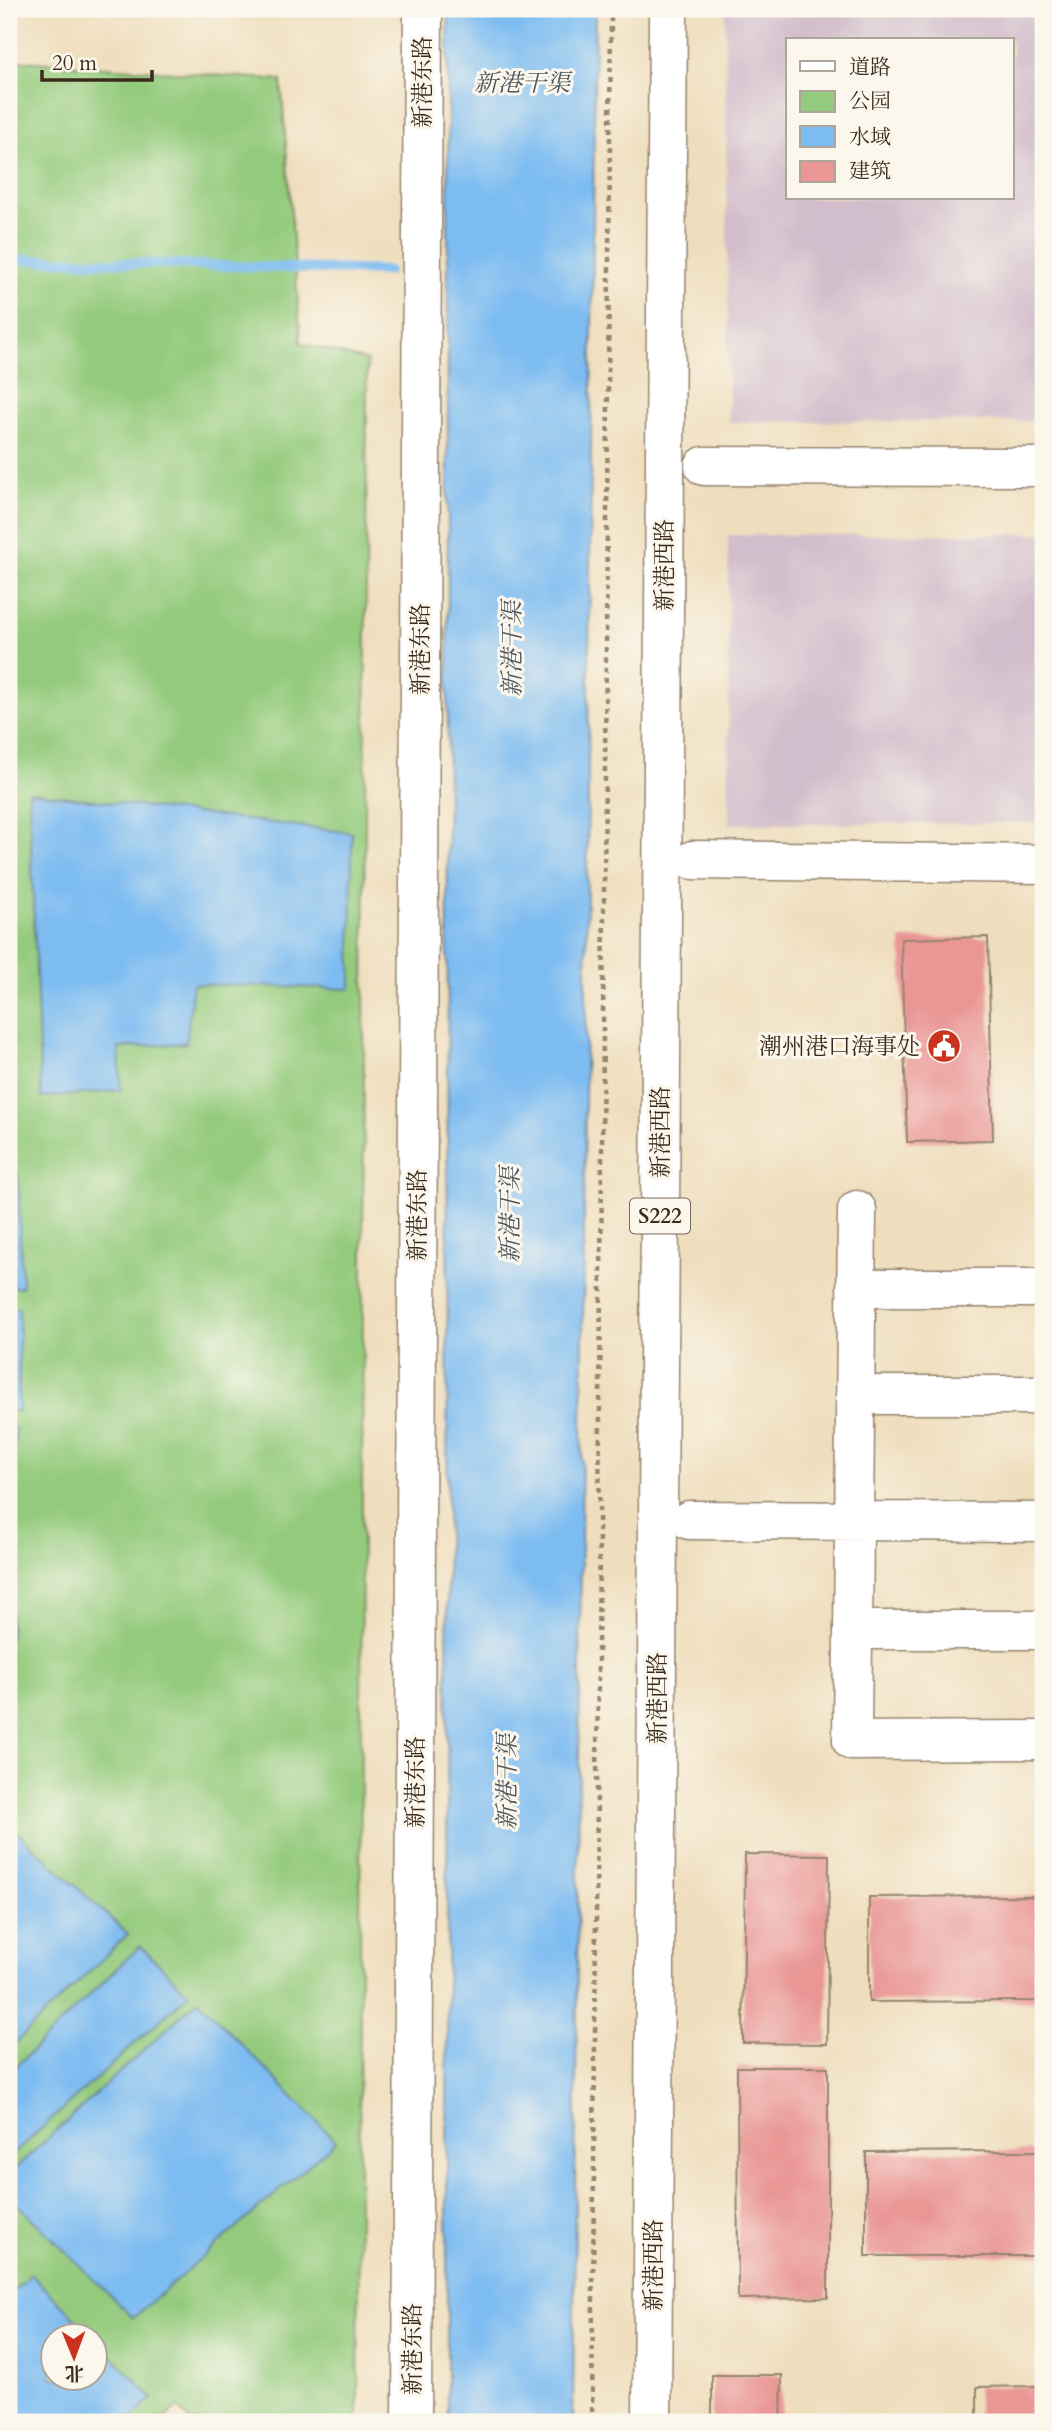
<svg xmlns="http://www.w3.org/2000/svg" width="1052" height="2431" viewBox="0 0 1052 2431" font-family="Cardo,'Noto Serif SC',serif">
	<rect width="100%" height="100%" fill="#fbf7ec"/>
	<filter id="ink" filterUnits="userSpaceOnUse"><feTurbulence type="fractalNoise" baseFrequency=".0143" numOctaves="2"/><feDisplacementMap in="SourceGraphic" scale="14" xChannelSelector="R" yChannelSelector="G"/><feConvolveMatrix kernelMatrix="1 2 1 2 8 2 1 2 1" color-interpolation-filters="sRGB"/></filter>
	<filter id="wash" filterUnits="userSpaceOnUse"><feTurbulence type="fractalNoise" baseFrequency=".00686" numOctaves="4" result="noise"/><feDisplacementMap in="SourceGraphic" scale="28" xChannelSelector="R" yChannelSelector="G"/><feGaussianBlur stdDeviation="1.57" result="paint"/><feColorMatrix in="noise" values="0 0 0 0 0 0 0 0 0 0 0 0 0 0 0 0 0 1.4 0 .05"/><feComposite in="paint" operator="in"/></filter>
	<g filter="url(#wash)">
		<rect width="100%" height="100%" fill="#efdebd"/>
		<!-- industrial -->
		<path fill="#d1bdcb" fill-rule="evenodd" d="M725 9H1043V421L729 422ZM788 40H1012V198H788Z
			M1043 534V823L729 824 728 535Z"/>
		<!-- green -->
		<path fill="#93ca7c" stroke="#677a4d" stroke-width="2" fill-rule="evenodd" d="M9 60 281 80 301 343 367 361 358 2422H191L178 2407 160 2422H9ZM52 2336H94V2378H52Z"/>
		<!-- water -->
		<path fill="#7dbcf1" stroke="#5c7388" stroke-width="2" d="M448 9H595L573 2422H447Z
			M29 792 352 833 351 989 193 984 186 1043 119 1048 121 1090 41 1098Z
			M9 1172H18L22 1287H9Z
			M9 1308H19V1411H9Z
			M9 1428H15L10 1639H9Z
			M9 1825 128 1934 9 2049Z
			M140 1946 189 1994 9 2158V2073Z
			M198 2000 336 2141 133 2318 9 2196V2174Z
			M31 2274 93 2336H52V2378H94L95 2338 153 2399 127 2422H9V2295Z"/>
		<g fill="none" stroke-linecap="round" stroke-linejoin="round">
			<!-- stream -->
			<path stroke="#7dbcf1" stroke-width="10" d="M9 259 388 271"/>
		</g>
		<g id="blocks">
			<!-- building -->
			<path fill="#e99695" d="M988 937 993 1140 907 1142 901 939Z
				M745 1854 829 1855 827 2044 743 2043Z
				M1043 1896V2001L869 2002V1897Z
				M737 2067H828V2298L738 2299Z
				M1043 2151V2256H866V2152Z
				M712 2375H782L781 2422H712Z
				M1043 2386V2422H977V2387Z"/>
		</g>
	</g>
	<g filter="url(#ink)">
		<use href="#blocks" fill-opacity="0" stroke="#95846e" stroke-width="2"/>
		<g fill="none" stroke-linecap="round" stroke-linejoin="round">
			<!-- minor casing -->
			<g stroke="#95846e" stroke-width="41">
				<path id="minor" d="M704 466 1043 467
					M693 860 1043 864
					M857 1210 852 1741 1043 1740
					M856 1288H1043
					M855 1395H1043
					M689 1520 1043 1522
					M853 1630H1043"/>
			</g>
			<!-- major casing -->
			<g stroke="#95846e" stroke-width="41">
				<path id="major" d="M412 2422 423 9
					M652 2422 668 9"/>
			</g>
			<!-- path -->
			<path stroke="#95846e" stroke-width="4.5" stroke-dasharray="5 5" stroke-linecap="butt" d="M592 2422 611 9"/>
			<!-- minor -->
			<use href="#minor" stroke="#fff" stroke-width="38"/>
			<!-- major -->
			<use href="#major" stroke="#fff" stroke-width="38"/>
		</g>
	</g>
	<!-- icons -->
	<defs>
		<g id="civic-disc" transform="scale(1.75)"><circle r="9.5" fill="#c8321e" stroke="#fbf7ec"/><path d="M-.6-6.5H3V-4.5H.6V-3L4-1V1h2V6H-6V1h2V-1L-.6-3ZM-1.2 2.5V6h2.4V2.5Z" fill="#fff"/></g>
	</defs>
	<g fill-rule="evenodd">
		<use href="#civic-disc" x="944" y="1046"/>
	</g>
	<g text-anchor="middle" stroke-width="6" stroke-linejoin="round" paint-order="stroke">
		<!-- shield labels -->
		<rect fill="#fbf7ec" stroke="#75685c" stroke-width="2" x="630" y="1198.5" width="60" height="35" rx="5"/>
		<g font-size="21" font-weight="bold" fill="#3b2a1e">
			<text x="660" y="1223">S222</text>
		</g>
		<!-- street labels -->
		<g font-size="23" fill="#3b2a1e" stroke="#fbf7ec">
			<text transform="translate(422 82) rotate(-90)" y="8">新港东路</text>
			<text transform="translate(664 565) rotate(-90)" y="8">新港西路</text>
			<text transform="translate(420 649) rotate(-90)" y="8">新港东路</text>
			<text transform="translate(660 1132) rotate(-90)" y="8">新港西路</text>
			<text transform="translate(417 1215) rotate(-90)" y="8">新港东路</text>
			<text transform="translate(657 1698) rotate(-90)" y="8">新港西路</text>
			<text transform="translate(415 1782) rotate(-90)" y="8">新港东路</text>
			<text transform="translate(653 2265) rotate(-90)" y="8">新港西路</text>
			<text transform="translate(412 2349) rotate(-90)" y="8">新港东路</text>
		</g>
		<!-- poi labels -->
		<g font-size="23" fill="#3b2a1e" stroke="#fbf7ec" text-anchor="end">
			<text x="920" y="1054">潮州港口海事处</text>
		</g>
		<!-- water labels -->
		<g font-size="24" font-style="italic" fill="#4f565d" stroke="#fbf7ec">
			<text x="522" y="91">新港干渠</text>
			<text transform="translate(512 649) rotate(-90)" y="8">新港干渠</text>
			<text transform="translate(510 1215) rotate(-90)" y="8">新港干渠</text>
			<text transform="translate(507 1782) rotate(-90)" y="8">新港干渠</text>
		</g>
	</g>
	<!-- margin -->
	<rect width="1052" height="2431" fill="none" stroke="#fbf7ec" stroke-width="35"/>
	<!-- legend -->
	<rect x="786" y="38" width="228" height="161" fill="#fbf7ec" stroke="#aea59a" stroke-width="2"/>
	<rect x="800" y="61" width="35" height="10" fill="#ffffff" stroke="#aea59a" stroke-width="2"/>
	<text x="849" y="74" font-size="21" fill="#3b2a1e">道路</text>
	<rect x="800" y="91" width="35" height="21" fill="#93ca7c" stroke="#aea59a" stroke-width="2"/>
	<text x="849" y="108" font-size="21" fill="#3b2a1e">公园</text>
	<rect x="800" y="126" width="35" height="21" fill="#7dbcf1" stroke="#aea59a" stroke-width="2"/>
	<text x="849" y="144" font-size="21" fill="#3b2a1e">水域</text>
	<rect x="800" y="161" width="35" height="21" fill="#e99695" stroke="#aea59a" stroke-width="2"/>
	<text x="849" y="178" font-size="21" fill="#3b2a1e">建筑</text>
	<!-- north arrow -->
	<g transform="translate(74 2357) rotate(179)"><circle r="33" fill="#fbf7ec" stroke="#aea59a" stroke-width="2"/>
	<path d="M0-5L12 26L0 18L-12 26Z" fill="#c8321e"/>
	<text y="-10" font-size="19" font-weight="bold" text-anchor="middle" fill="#3b2a1e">北</text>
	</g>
	<!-- scale -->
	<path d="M42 70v10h110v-10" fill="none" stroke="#3b2a1e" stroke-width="3.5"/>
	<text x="52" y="70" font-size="21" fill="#3b2a1e" stroke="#fbf7ec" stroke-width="5" paint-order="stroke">20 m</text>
</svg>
